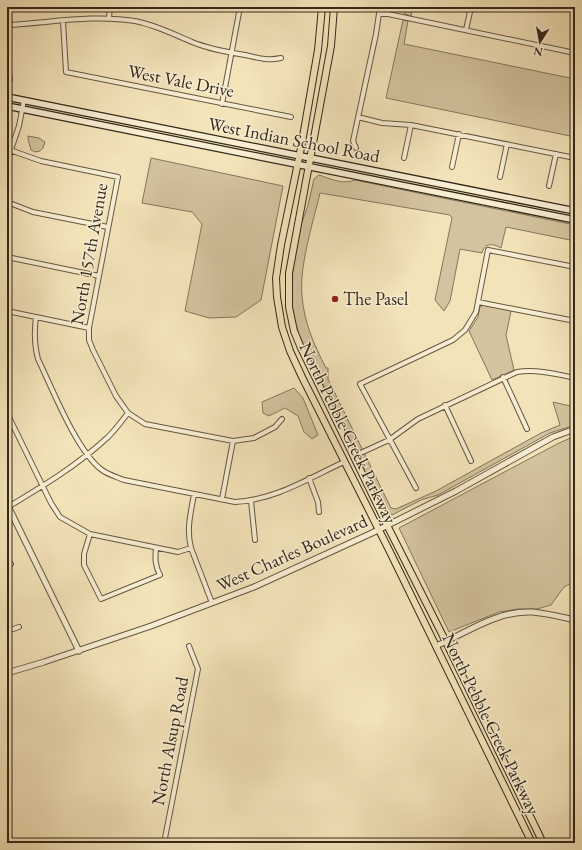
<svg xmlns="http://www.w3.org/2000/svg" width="582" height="850" viewBox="0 0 582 850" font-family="'EB Garamond',serif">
	<rect width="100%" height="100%" fill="#f3e3b9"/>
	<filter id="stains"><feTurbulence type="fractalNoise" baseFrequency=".005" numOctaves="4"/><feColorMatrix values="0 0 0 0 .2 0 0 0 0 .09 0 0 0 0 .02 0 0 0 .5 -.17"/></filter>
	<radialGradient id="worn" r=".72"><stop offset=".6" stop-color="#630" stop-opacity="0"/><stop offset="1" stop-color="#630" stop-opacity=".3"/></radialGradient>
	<!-- green -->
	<path fill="#d3c39e" stroke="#84765c" d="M406 7H413L411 16 404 14Z
		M403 20 408 21 404 44 575 79V137L386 98Z
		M28 136 39 138 45 142 43 148 40 151 35 152 31 150 28 139Z
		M151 158 283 186 261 300 236 317 209 318 185 311 202 224 192 212 142 203Z
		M319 175C331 179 343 185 355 180L575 225V241L506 227 501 248C492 243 485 243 482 253L460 249 450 301 444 311 435 300 452 218 450 215 320 193C313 223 299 266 302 296 304 322 314 345 326 368H328V379L391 508 396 509 436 491 541 433 560 425 553 402 575 407V425L550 433 438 495 421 500 392 515 387 513 379 494 371 486 299 335 294 318 291 298 293 268 301 225 308 205 314 179Z
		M483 305 511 311 506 335 514 370 492 380 469 331 478 317 480 307Z
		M294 388 303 398 318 435 312 439 304 432 298 416 285 408 269 416 263 413 262 402Z
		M575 436V581L564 587 551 605 537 609H518L499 612 449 632 399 528 557 444Z"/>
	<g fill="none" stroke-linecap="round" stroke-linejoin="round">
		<!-- minor casing -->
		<g stroke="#645742" stroke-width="6">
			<path id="minor" d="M379 14H388L575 53
				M109 18 110 7
				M63 21 66 72 291 117
				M7 25C49 23 93 14 135 21 156 25 173 34 192 42 209 49 227 52 245 55 259 58 267 61 281 58
				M466 30 471 7
				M7 59 10 80
				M222 104 240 7
				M358 117 382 123 411 125 575 158
				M356 148 353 141 376 34 380 7
				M7 149 41 161 118 177 89 328V340L93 350 116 396 128 413 145 424 233 441 254 438 275 427 282 419
				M404 158 411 125
				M7 161 19 126 24 100
				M452 167 459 134
				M500 177 507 144
				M549 186 556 154
				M7 202 33 212 108 227
				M7 257 99 276
				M478 302 575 321
				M7 311 89 328
				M36 317C34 332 34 344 38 359 52 388 77 452 102 470 109 475 117 477 124 480L235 502C275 500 309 478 344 462
				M503 377 527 429
				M445 405 471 461
				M7 413 51 503 60 517 90 534 178 552 191 548
				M354 456 389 440 418 419 517 372C536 369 556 374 575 378
				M309 478 318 502 319 512
				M416 488 360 384 453 340 465 330 476 312 488 250 575 267
				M194 494C191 512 186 529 191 548L212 603
				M222 499 233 441
				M251 501 255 540
				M8 507C43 486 78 465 108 437 115 430 122 421 128 413
				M90 534 84 554V565L101 599 160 575C155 566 155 558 156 548
				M7 566 11 564
				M7 631 19 627
				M164 843 198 669 189 646"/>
		</g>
		<!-- tertiary casing -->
		<g stroke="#645742" stroke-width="7">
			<path id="tertiary" d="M7 504 79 651
				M436 646C466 633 498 610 532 612 546 613 561 617 575 620
				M7 673 44 662 151 626 254 587 372 533 456 491 553 437 575 429"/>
		</g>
		<!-- secondary casing -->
		<g stroke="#34281a" stroke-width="8">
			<path id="secondary" d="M7 97 575 211
				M7 106 575 220"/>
		</g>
		<!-- primary casing -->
		<g stroke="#34281a" stroke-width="8">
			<path id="primary" d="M322 7 318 50 301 148 281 245 276 278 277 297 282 327 290 351 302 377 390 552 532 843
				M334 7 331 46 289 273V307L294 331 301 348 390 531 446 642 543 843"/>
		</g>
		<!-- minor -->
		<use href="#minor" stroke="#f7edd2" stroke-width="4"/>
		<!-- tertiary -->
		<use href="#tertiary" stroke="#f7edd2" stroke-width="5"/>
		<!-- secondary -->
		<use href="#secondary" stroke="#f7edd2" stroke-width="5.5"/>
		<!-- primary -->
		<use href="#primary" stroke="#f3e3b9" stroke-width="6"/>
	</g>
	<!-- markers -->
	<circle fill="#8f2418" stroke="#f7edd2" stroke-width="1.5" cx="335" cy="299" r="4"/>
	<g text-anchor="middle" stroke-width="3" stroke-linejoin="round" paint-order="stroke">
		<!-- street labels -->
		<g font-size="18" fill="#34281a" stroke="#f7edd2">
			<text transform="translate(181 81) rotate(11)" y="6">West Vale Drive</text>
			<text transform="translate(294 140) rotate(11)" y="6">West Indian School Road</text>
			<text transform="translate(89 254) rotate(-80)" y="6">North 157th Avenue</text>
			<text transform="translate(348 433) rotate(64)" y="6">North Pebble Creek Parkway</text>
			<text transform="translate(292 553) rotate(-24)" y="6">West Charles Boulevard</text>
			<text transform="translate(491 724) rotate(64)" y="6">North Pebble Creek Parkway</text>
			<text transform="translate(170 741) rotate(-79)" y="6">North Alsup Road</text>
		</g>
		<!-- poi labels -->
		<g font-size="18" fill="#34281a" stroke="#f7edd2" text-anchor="start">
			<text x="343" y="305">The Pasel</text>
		</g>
	</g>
	<!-- margin -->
	<rect width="582" height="850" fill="none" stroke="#f3e3b9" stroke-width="24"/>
	<rect x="8" y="8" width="566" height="834" fill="none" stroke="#34281a" stroke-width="2"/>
	<rect x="12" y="12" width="558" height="826" fill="none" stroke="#34281a"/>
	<!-- north arrow -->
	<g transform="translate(540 42) rotate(191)" stroke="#f7edd2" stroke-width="3" paint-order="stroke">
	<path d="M0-3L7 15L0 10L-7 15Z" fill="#34281a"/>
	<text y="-6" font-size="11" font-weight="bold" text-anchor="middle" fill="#34281a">N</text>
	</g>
	<rect width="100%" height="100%" filter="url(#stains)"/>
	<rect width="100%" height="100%" fill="url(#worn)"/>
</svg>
